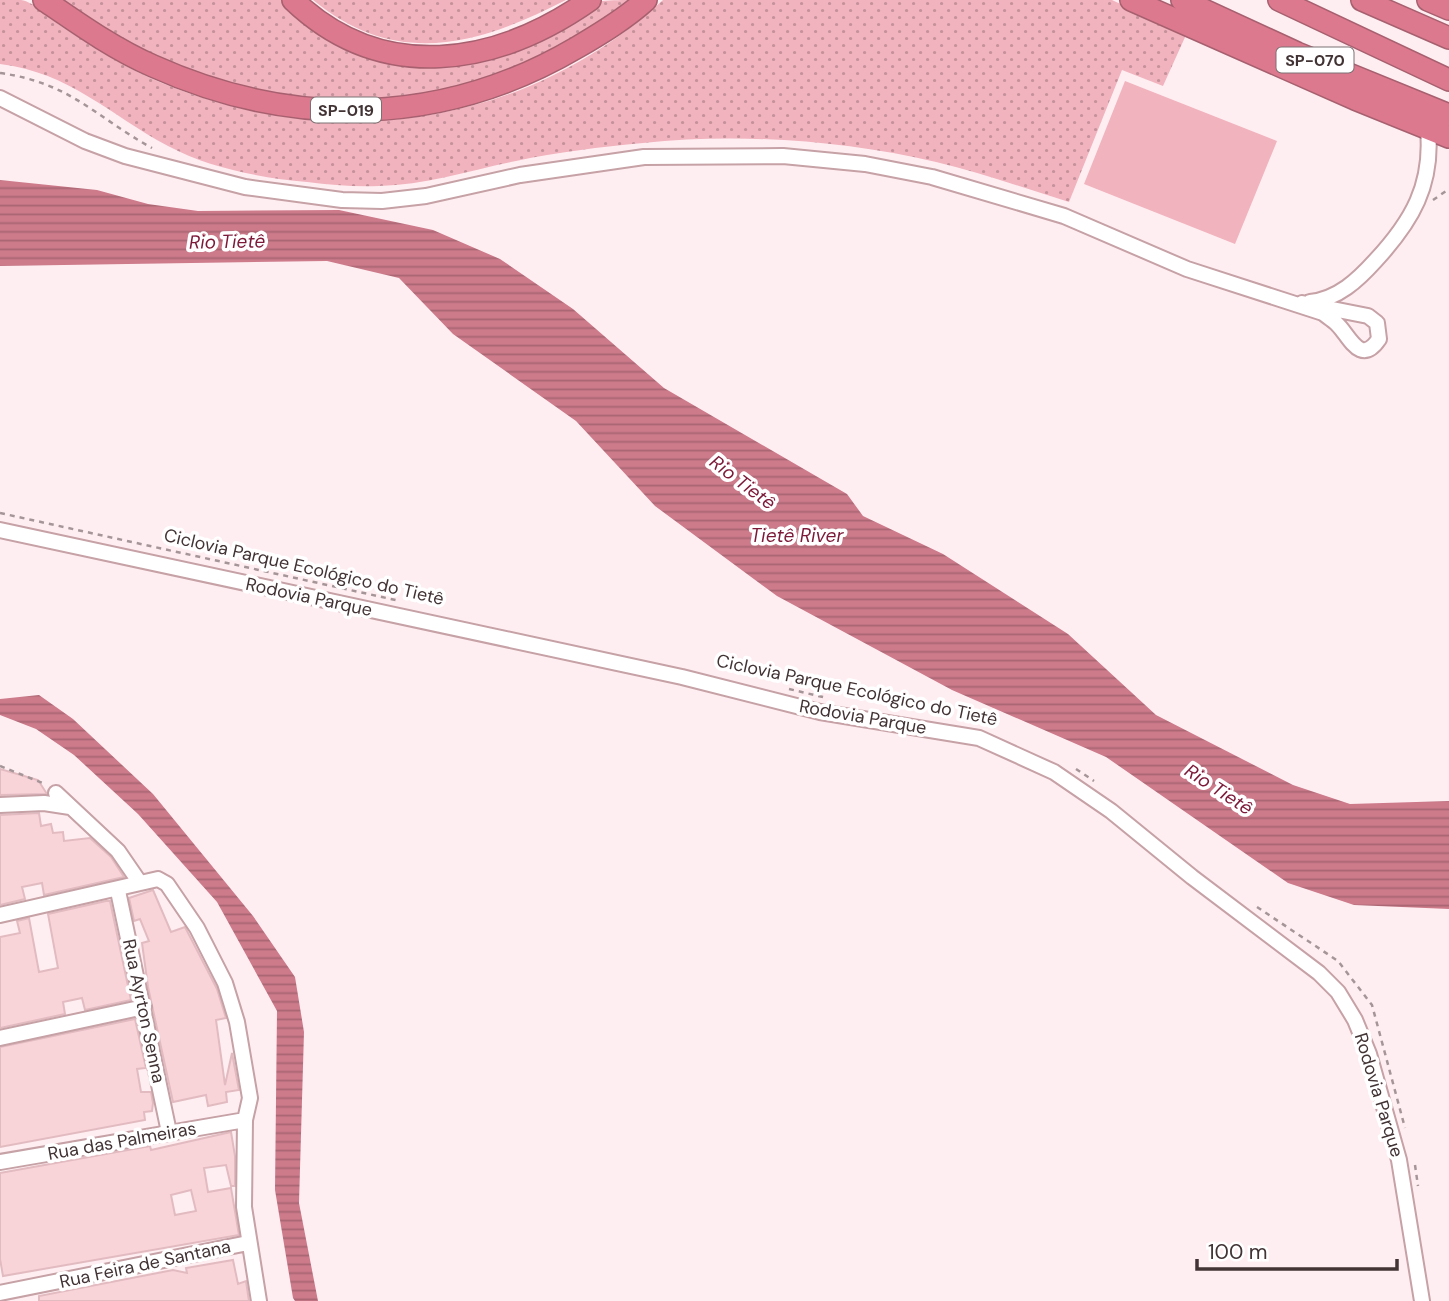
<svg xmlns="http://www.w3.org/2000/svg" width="1449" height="1301" viewBox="0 0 1449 1301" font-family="'DM Sans',sans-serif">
	<defs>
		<pattern id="grass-dots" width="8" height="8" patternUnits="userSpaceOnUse" patternTransform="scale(1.75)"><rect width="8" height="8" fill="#f1b3be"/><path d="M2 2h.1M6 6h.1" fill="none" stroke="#c5929b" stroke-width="1.8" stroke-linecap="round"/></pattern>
		<pattern id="water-rules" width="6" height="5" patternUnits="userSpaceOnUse" patternTransform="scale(1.75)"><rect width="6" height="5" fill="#cd7a8b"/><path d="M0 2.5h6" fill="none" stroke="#a86572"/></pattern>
	</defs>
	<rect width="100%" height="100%" fill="#ffeef1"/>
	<!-- grass -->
	<path fill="url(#grass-dots)" d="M0 0C7 0 15 0 21 0 34 2 50 18 61 26 89 44 117 63 148 77 323 155 521 131 663 0H1112L1186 35 1163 86 1122 70 1069 202C1025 188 981 173 936 162 841 140 739 133 643 143 601 147 557 152 516 161 471 170 426 185 379 186 355 187 331 185 307 182 261 178 209 168 168 146 108 114 71 73 0 64Z
		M58 0H282C329 45 392 78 461 64 492 57 530 37 561 25 576 19 588 7 602 1 611 0 625 0 634 0 604 19 573 45 540 59 510 72 476 87 445 94 427 98 405 97 387 99 258 108 163 71 58 0Z
		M313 0H566C478 45 397 69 313 0Z"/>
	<!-- garden -->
	<path fill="#f1b3be" d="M1125 81 1277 141 1235 244 1084 184Z"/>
	<!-- water -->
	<path fill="url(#water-rules)" d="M0 180 97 190 148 204 198 211 339 210 433 230 500 259 573 309 664 388 847 494 863 516 943 554 1068 634 1156 715 1293 785 1350 804 1449 801V909L1354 905 1288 883 1106 757 952 690 777 596 655 506 576 421 453 334 399 278 327 261 0 266Z
		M39 695 73 719 153 794 253 916 295 977 304 1032 299 1203 318 1301H295L293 1298 275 1190 277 1011 217 902 138 814 74 755 36 729 0 715V699Z"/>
	<!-- building -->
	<path fill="#f8d3d8" stroke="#e2bbc1" stroke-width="2" fill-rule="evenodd" d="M0 769 38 780 47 794 0 795Z
		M39 813 41 826 51 824 53 833 63 832 64 841 90 838 111 857 124 877 44 895 42 883 22 887 25 899 0 905V815Z
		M153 890 171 932 185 927 217 989 226 1018 216 1020 225 1085 232 1053 239 1090 226 1092 227 1102 208 1106 206 1095 173 1102 148 987 142 943 149 941 140 919 134 921 129 898Z
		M106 901H110L131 1000 85 1010 82 998 63 1002 65 1014 0 1028V937L20 933 17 921 29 918 39 972 58 968 48 914Z
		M135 1019 146 1068 137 1069 141 1092H151L153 1103 152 1111 144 1112 145 1120 0 1147V1047Z
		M231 1132 235 1156V1186H231L226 1165 204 1168 208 1192 231 1188 239 1235 3 1276 0 1259V1173L150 1146 151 1150ZM191 1190 196 1211 175 1215 171 1195Z
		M233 1260 238 1284 246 1281 249 1301H39V1296L173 1270 187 1273 186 1268Z"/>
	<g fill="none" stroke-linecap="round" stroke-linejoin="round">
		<!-- minor casing -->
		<g stroke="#c6a1a6" stroke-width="18">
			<path id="minor" d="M0 98 85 141 125 156 245 187 342 200 382 201 426 196 520 175 644 157 783 156 865 164 932 177 1064 216 1187 269 1323 313C1328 317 1333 320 1337 324 1349 335 1360 367 1379 339L1377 323 1368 316 1302 303
				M1310 302C1338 299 1358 280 1376 260 1412 221 1433 185 1428 130
				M0 530 682 677 820 712 979 738 1054 772 1111 811 1192 877 1319 973 1338 992 1355 1020 1369 1054 1399 1160 1422 1301
				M56 793 118 851 140 883
				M0 805 44 803 70 807
				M118 891 169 1132
				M0 915 158 879 167 884 197 928 225 983 237 1022 250 1098 245 1120 244 1207 259 1301
				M0 1038 144 1007
				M0 1162 245 1120
				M0 1293 248 1243"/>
		</g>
		<!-- highway casing -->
		<g stroke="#a7606f" stroke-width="24">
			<path id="highway" d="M44 0C79 24 114 49 153 66 293 129 443 126 576 48 600 34 625 19 646 0
				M293 0C382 85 496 66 590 0
				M1131 0 1355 99 1449 137
				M1182 0 1297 53 1449 115
				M1279 0 1449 80
				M1362 0 1449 38
				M1428 0 1449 9"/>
		</g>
		<!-- path -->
		<path stroke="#a69598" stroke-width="2.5" stroke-dasharray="5 5" stroke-linecap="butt" d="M0 73C71 83 94 116 152 148
			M1433 200 1449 189
			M0 513 400 601
			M789 689 827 698
			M0 766 45 784
			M1076 769 1094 781
			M1257 907 1338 961 1372 1005 1405 1128
			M1415 1165 1418 1186"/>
		<!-- minor -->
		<use href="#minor" stroke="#fff" stroke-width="14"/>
		<!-- highway -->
		<use href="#highway" stroke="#dd798e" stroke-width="21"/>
	</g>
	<g text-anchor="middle" stroke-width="7" stroke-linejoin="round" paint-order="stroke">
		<!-- shield labels -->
		<g fill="#fff" stroke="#7b7072" stroke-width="2">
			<rect x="1276.5" y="47.5" width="77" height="25" rx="5"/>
			<rect x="311" y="97.5" width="70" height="25" rx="5"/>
		</g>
		<g font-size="16" font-weight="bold" fill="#423335">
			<text x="1315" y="66">SP-070</text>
			<text x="346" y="116">SP-019</text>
		</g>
		<!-- street labels -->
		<g font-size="18" fill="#423335" stroke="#fff">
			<text transform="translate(304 567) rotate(13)" y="6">Ciclovia Parque Ecológico do Tietê</text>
			<text transform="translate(309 597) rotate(12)" y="6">Rodovia Parque</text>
			<text transform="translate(857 690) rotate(12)" y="6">Ciclovia Parque Ecológico do Tietê</text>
			<text transform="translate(863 717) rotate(10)" y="6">Rodovia Parque</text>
			<text transform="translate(144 1011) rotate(78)" y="6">Rua Ayrton Senna</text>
			<text transform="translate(1379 1095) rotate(73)" y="6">Rodovia Parque</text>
			<text transform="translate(122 1141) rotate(-10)" y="6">Rua das Palmeiras</text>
			<text transform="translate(145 1264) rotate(-12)" y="6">Rua Feira de Santana</text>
		</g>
		<!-- water labels -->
		<g font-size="19" font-style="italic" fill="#7c1838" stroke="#fff">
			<text transform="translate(227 241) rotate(-1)" y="7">Rio Tietê</text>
			<text transform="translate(743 482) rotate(37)" y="7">Rio Tietê</text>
			<text x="797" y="542">Tietê River</text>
			<text transform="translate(1219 789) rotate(33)" y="7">Rio Tietê</text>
		</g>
	</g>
	<!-- scale -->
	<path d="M1197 1259v10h200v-10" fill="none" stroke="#423335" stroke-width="3.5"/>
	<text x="1208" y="1259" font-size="21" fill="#423335" stroke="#ffffff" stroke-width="5" paint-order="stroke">100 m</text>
</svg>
